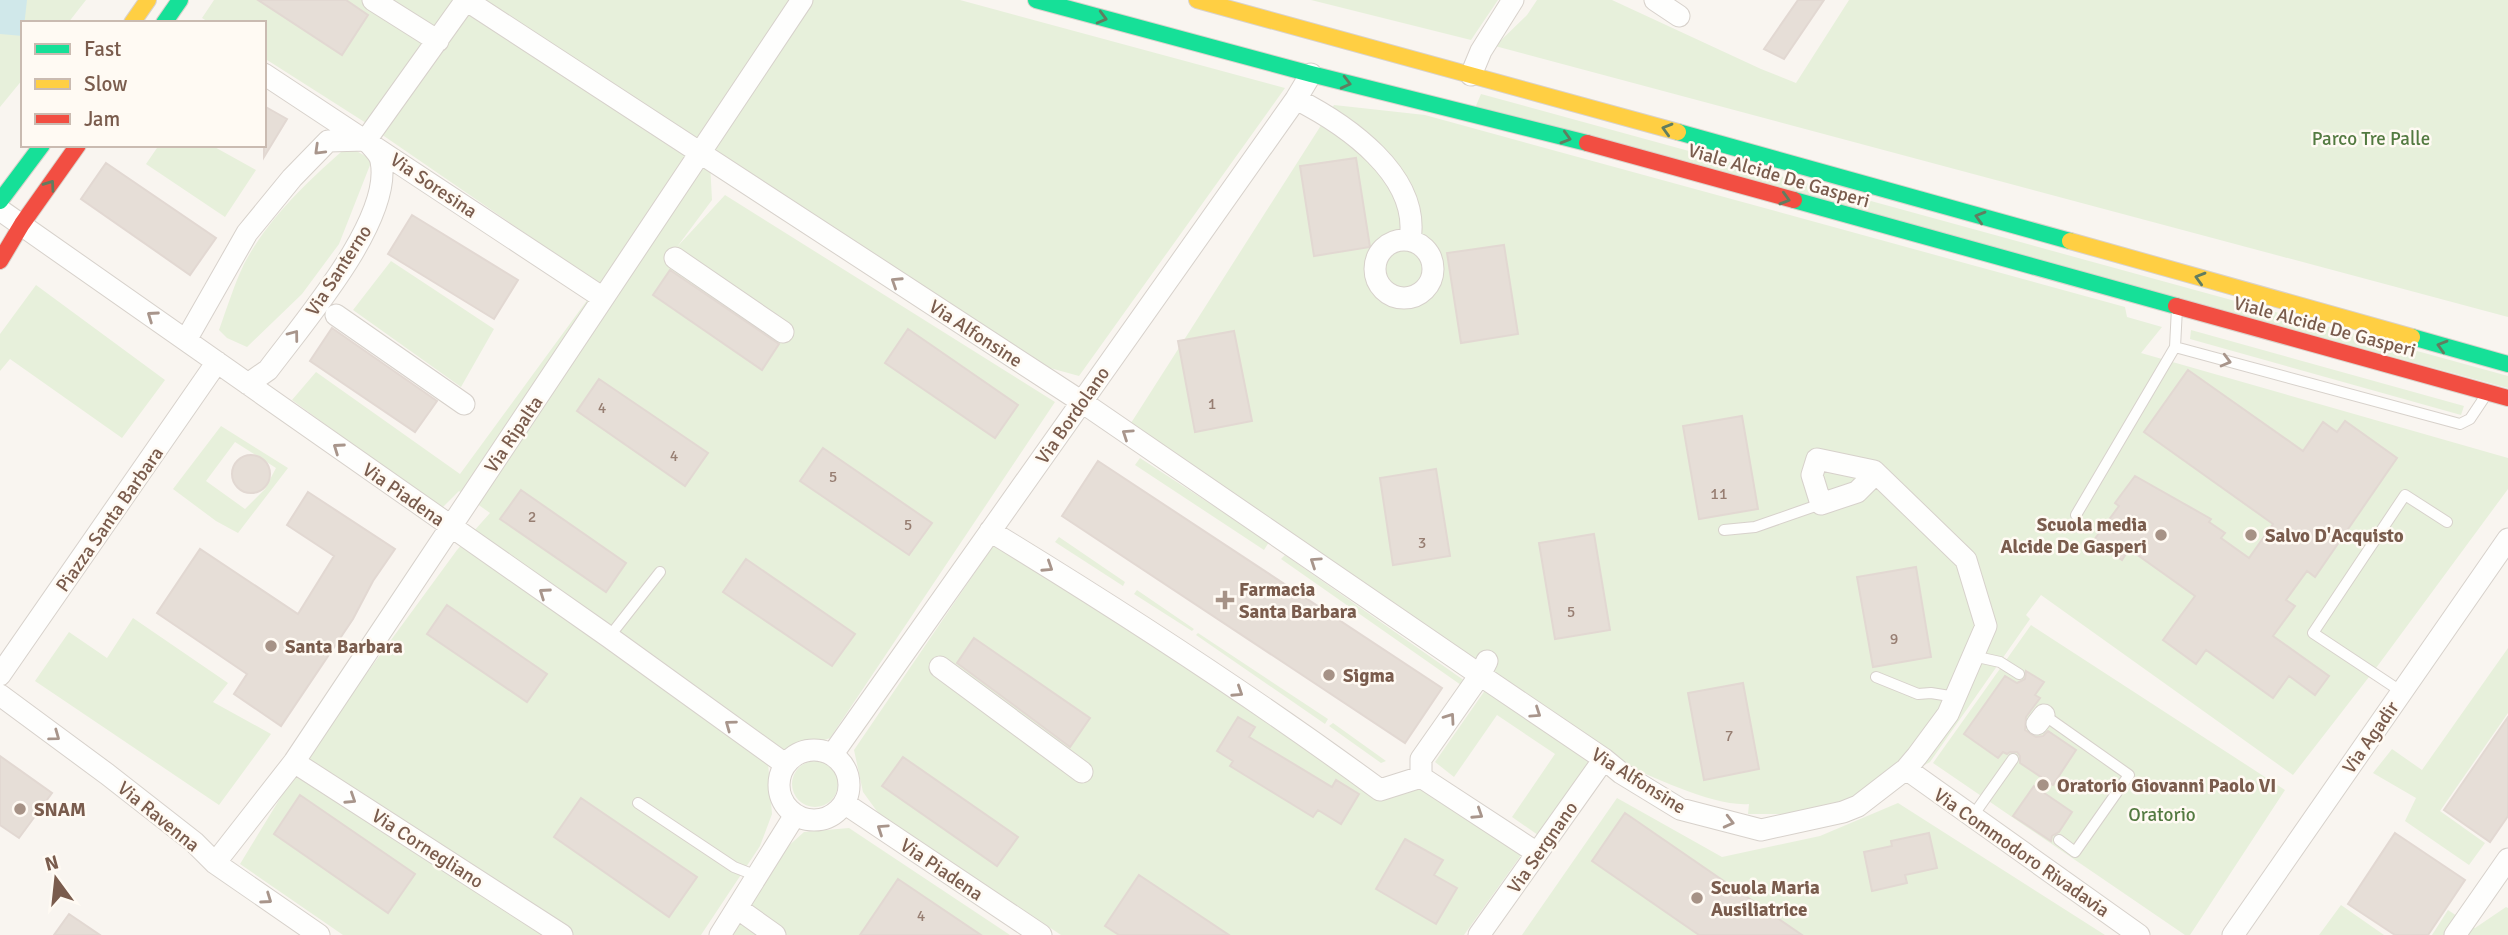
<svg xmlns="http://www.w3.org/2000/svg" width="2508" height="935" viewBox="0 0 2508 935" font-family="Signika,sans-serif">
	<rect width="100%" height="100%" fill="#f9f5f0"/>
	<!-- green -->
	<path fill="#e7f0db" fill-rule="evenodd" d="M0 0H86L68 23H23V79L0 107Z
		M214 0H455L366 123 264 58V23H210L202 18Z
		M480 0H960L1285 88 1079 376 1050 368 940 297 710 163 712 200 677 247 725 195 1055 402 830 738 768 762 772 814 760 846 701 935H343L240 864 306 756 457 550 490 513 459 491 441 509 292 400 316 372 460 474 599 284 381 134Z
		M1311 0H1498L1471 40Z
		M1537 0H1612L1761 69 1796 83 1849 0H2508V317L1495 46 1527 15Z
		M1481 94 2508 376V388L1475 108Z
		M1334 105 1425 115 2125 307 2127 317 2162 327 2141 353 2508 458V489L2379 664 2293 775 2041 595 2026 615 2030 619 1930 762 1858 801 1803 814H1748L1749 804C1713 807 1650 775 1616 761L1131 423Z
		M159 145H211L256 170 225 217 146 164Z
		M348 146 372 160 339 244 302 294 247 347 227 338 219 330C227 308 234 285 244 264 269 217 309 180 348 146Z
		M391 261 494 329 461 387 353 310Z
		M36 285 165 380 122 438 10 359 0 371V334Z
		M2191 330 2464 406 2461 415 2190 339Z
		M221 426 288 468 238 533 216 521 173 489ZM235 442 276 468 265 489 245 509 206 481Z
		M1140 458 1269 542 1264 550 1135 465Z
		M1059 537 1125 582 1123 586 1055 542Z
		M995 543 1377 792 1414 781 1522 854 1464 935H1061L879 814 863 792 854 750Z
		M1285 555 1465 681 1461 685 1281 559Z
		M1137 590 1194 629 1192 631 1134 594Z
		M133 618 228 683 213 702 271 734 219 805 35 681 69 632 107 658Z
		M2031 625 2285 790 2190 935H2185L1933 763Z
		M1198 633 1328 719 1325 724 1196 635Z
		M2508 648V713L2440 811 2485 843 2469 865 2405 821 2416 798 2373 773 2392 749 2422 770Z
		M1488 686 1594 756 1538 835 1512 817 1555 754 1497 715 1454 777 1435 762Z
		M1333 723 1386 761 1381 763 1329 726Z
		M792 784a23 23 0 1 1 46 0a23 23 0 1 1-46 0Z
		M1617 798 1722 857 1820 836 1898 803 2105 935H1522Z
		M849 828 1010 935H732L776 857 804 832Z
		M2341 905 2384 935H2319Z
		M2506 907 2508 908V935H2432L2448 910 2475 928Z"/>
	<!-- water -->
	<path fill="#d0e8ea" d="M0 0H27L23 36 0 34Z"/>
	<!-- building -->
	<path fill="#e6ded7" stroke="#e2d8d2" stroke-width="2" d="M258 0H346L368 15 342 55Z
		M1798 0H1824L1784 59 1764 49Z
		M264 106 287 119 264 157Z
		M1356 158 1370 247 1314 256 1300 166Z
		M106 163 216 238 190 275 81 199Z
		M412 215 518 280 494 319 388 254Z
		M1504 245 1518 334 1461 343 1447 253Z
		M670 270 779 344 762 370 653 295Z
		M332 328 437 401 415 432 310 361Z
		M908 329 1018 405 995 438 885 363Z
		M1234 331 1252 421 1195 432 1178 341Z
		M2188 370 2303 451 2323 422 2337 432 2345 421 2397 458 2315 577 2307 571 2286 600 2295 606 2273 636 2329 676 2315 695 2289 676 2273 698 2206 650 2196 664 2163 640 2195 596 2129 549 2122 560 2094 540 2119 506 2115 503 2135 476 2211 519 2209 522 2225 533 2221 538 2249 558 2273 524 2144 432Z
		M599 379 708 453 685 486 577 411Z
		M1742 416 1758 509 1699 519 1683 426Z
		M823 448 932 523 909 555 800 481Z
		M232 474a19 19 0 1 1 38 0a19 19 0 1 1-38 0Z
		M1098 461 1442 688 1405 743 1062 516Z
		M1436 469 1450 556 1393 565 1380 478Z
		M521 490 626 563 606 592 500 519Z
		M308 492 395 549 373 581 353 619 281 726 234 694 247 674 157 613 200 549 298 614 334 556 287 525Z
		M1594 534 1610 630 1555 639 1539 543Z
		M746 559 855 634 832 666 723 592Z
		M1916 567 1931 657 1873 667 1857 577Z
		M447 605 547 674 527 702 427 634Z
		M974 638 1090 718 1070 747 957 663Z
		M2026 671 2044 682 2035 695 2040 698 2026 717 2025 730 2036 737 2043 736 2048 731 2076 750 2053 785 2020 763V756L2017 752H2010L2007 754 2003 752 1998 758 1964 734 2005 676 2017 683 2025 679Z
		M1743 683 1759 769 1704 780 1688 693Z
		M1238 717 1255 727 1249 737 1332 787 1336 780 1359 794 1341 824 1318 810 1313 817 1230 766 1233 761 1217 751Z
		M2508 717V816L2490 842 2444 810Z
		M0 756 52 793 19 838 0 825Z
		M903 757 1018 837 997 866 882 786Z
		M2034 786 2072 812 2059 832 2052 836 2051 841 2013 816Z
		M300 795 415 874 388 913 274 834Z
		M581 798 697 877 669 917 554 837Z
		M1625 813 1802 935H1699L1592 861Z
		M1929 833 1937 868 1905 875 1907 883 1872 891 1864 852 1892 846 1891 841Z
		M2395 833 2465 880 2428 935H2395L2348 904Z
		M1405 839 1443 860 1434 875 1457 888 1436 924 1376 889Z
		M1139 875 1229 935H1119L1105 926Z
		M898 879 981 935H860Z
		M69 914 100 935H54Z"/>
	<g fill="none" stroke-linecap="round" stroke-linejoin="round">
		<!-- lane casing -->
		<g stroke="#d7d1cb" stroke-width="12">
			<path id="lane" d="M2177 308 2175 347 2460 424 2470 419 2486 395
				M2076 515 2175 347
				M1724 530 1755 527 1821 504
				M609 637 660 572
				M1973 656 2000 662 2019 674
				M1876 677 1918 694 1931 693 1956 697
				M2402 692 2313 633 2405 495 2447 522
				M2044 715 2129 775 2075 852 2059 840
				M638 803 734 867 757 876
				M1972 817 2013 759"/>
		</g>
		<!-- street casing -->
		<g stroke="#d7d1cb" stroke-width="23">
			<path id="street" d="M373 0 438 41
				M466 0 1082 402 1480 675 1421 759V777
				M1655 0 1679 16
				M264 74 603 298
				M1471 75 1481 51 1513 0
				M1296 99C1345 124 1421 175 1410 240
				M366 140 466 0
				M0 210 609 637 785 764
				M1375 269a29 29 0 1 1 58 0a29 29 0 1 1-58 0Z
				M675 258 783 332
				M336 315 464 404
				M186 340 247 233 292 178 328 141 366 140C371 146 380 154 381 161 393 220 302 324 268 370L248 384
				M990 531C1123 612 1255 698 1380 790L1421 777
				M1487 661 1480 675 1604 759 1621 773 1680 809 1761 830 1843 812 1858 806 1906 769 1917 756 1948 714 1986 626 1966 560 1874 471 1817 459 1812 475 1821 504 1857 492 1876 473
				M940 667 1082 772
				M0 675 217 362
				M0 695 107 774 194 842 215 863 319 935
				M2037 724 2044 715
				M779 785a35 35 0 1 1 70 0a35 35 0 1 1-70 0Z
				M832 755 1296 99 1311 74
				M294 762 562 935
				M1906 769 2139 935
				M1421 777 1537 853
				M844 803 1041 935
				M215 863 294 762 802 0
				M737 908 775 935
				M720 935 795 815
				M1479 935 1604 759
				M2233 935 2508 539
				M2455 935 2508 859"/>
		</g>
		<!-- fast casing -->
		<g stroke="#d9d2cb" stroke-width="18">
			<path id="fast" d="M1036 0 1311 74 1587 143
				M164 23 180 0
				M1678 132 2070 241
				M1794 200 2176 306
				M0 201 42 145
				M2412 337 2508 364"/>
		</g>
		<!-- slow casing -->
		<g stroke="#d9d2cb" stroke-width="18">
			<path id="slow" d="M1197 0 1678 132
				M132 23 148 0
				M2070 241 2412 337"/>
		</g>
		<!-- jam casing -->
		<g stroke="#d9d2cb" stroke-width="18">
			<path id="jam" d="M1587 143 1794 200
				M0 261 22 224 78 145
				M2176 306 2508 398"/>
		</g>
		<!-- lane -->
		<use href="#lane" stroke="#fefefd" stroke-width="10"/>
		<!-- street -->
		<use href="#street" stroke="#fefefd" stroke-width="21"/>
		<!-- fast -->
		<use href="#fast" stroke="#16e098" stroke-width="16"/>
		<!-- slow -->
		<use href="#slow" stroke="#ffcf43" stroke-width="16"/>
		<!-- jam -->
		<use href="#jam" stroke="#f24e42" stroke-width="16"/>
	</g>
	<!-- one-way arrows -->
	<defs><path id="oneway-chevron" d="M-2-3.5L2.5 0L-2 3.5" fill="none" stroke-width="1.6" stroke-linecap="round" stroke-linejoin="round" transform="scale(1.75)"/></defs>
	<g stroke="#617d60">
		<use href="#oneway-chevron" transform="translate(1102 18) rotate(15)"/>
		<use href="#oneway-chevron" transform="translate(1346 83) rotate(14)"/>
		<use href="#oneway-chevron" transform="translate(1667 129) rotate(-164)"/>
		<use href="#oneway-chevron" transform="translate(1566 138) rotate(16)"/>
		<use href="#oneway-chevron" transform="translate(50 185) rotate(-55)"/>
		<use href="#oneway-chevron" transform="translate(1785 199) rotate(16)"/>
		<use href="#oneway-chevron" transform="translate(1980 217) rotate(-164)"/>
		<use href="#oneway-chevron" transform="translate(2200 278) rotate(-164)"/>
		<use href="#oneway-chevron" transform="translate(2442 346) rotate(-164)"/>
	</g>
	<g stroke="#a8958b">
		<use href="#oneway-chevron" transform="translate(319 150) rotate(136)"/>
		<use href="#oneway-chevron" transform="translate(896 282) rotate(-147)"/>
		<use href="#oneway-chevron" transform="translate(152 316) rotate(-145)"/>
		<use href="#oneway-chevron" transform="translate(294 335) rotate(-53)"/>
		<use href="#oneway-chevron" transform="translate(2226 361) rotate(15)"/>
		<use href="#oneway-chevron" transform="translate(1127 434) rotate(-146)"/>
		<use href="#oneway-chevron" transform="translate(338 448) rotate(-145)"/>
		<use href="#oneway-chevron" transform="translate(1315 562) rotate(-146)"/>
		<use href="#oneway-chevron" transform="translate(1048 567) rotate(33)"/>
		<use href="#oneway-chevron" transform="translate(544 593) rotate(-145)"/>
		<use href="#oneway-chevron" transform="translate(1238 692) rotate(33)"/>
		<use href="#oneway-chevron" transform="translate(1536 713) rotate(34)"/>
		<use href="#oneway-chevron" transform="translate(1450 718) rotate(-55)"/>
		<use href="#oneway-chevron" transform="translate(730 725) rotate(-144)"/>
		<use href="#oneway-chevron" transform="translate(55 736) rotate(36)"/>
		<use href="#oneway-chevron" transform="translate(351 799) rotate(33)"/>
		<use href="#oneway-chevron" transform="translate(1478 814) rotate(33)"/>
		<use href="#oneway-chevron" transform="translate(1729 822) rotate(14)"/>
		<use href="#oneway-chevron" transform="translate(882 829) rotate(-146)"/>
		<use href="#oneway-chevron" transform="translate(267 899) rotate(35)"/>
	</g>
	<!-- markers -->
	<g fill="#a69286" stroke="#fffaf3" stroke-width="2.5">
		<circle cx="2161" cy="535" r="7"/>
		<circle cx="2251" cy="535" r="7"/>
		<path d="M1221.5 589.5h7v7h7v7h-7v7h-7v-7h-7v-7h7z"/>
		<circle cx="271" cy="646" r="7"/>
		<circle cx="1329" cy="675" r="7"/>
		<circle cx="2043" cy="785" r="7"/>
		<circle cx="20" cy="809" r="7"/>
		<circle cx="1697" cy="898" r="7"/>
	</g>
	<g text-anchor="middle" stroke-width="5" stroke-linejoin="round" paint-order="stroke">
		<!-- number labels -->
		<g font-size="16" fill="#977e72">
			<text x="1212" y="409">1</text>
			<text x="602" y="413">4</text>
			<text x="674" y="461">4</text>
			<text x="833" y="482">5</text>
			<text x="1719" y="499">11</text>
			<text x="532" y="522">2</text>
			<text x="908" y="530">5</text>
			<text x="1422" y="548">3</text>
			<text x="1571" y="617">5</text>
			<text x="1894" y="644">9</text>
			<text x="1729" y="741">7</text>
			<text x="921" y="921">4</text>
		</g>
		<!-- park labels -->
		<g font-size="19" fill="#537a41" stroke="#fffaf3">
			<text x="2371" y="145">Parco Tre Palle</text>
			<text x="2162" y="821">Oratorio</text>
		</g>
		<!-- street labels -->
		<g font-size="19" fill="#7a5c4d" stroke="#fffaf3">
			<text transform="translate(1779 175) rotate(16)" y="7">Viale Alcide De Gasperi</text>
			<text transform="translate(434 185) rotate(34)" y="7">Via Soresina</text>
			<text transform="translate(338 270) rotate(-57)" y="7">Via Santerno</text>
			<text transform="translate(2325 326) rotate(15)" y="7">Viale Alcide De Gasperi</text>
			<text transform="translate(976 333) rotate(33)" y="7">Via Alfonsine</text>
			<text transform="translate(1072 415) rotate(-55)" y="7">Via Bordolano</text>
			<text transform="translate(513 434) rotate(-56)" y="7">Via Ripalta</text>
			<text transform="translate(404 494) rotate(35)" y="7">Via Piadena</text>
			<text transform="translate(109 519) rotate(-55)" y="7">Piazza Santa Barbara</text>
			<text transform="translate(2370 737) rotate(-55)" y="7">Via Agadir</text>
			<text transform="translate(1639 780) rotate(32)" y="7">Via Alfonsine</text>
			<text transform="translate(159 816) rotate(39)" y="7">Via Ravenna</text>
			<text transform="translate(1542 847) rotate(-55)" y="7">Via Sergnano</text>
			<text transform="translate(428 848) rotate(33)" y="7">Via Cornegliano</text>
			<text transform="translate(2022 852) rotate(35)" y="7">Via Commodoro Rivadavia</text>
			<text transform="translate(942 869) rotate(34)" y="7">Via Piadena</text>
		</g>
		<!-- poi labels -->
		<g font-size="19" font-weight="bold" fill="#7a5c4d" stroke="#fffaf3" text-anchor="start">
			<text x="2147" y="531" text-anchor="end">Scuola media<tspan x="2147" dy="22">Alcide De Gasperi</tspan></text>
			<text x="2265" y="542">Salvo D'Acquisto</text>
			<text x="1239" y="596">Farmacia<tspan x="1239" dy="22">Santa Barbara</tspan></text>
			<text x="285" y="653">Santa Barbara</text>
			<text x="1343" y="682">Sigma</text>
			<text x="2057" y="792">Oratorio Giovanni Paolo VI</text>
			<text x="34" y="816">SNAM</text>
			<text x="1711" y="894">Scuola Maria<tspan x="1711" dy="22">Ausiliatrice</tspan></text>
		</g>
	</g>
	<!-- legend -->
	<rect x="21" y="21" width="245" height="126" fill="#fffaf3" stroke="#cabbb1" stroke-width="2"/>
	<rect x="35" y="44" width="35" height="10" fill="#16e098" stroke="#cabbb1" stroke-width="2"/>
	<text x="84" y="56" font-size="21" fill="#7a5c4d">Fast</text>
	<rect x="35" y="79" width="35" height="10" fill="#ffcf43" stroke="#cabbb1" stroke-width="2"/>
	<text x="84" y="91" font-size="21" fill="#7a5c4d">Slow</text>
	<rect x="35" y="114" width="35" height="10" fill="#f24e42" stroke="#cabbb1" stroke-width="2"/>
	<text x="84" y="126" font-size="21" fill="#7a5c4d">Jam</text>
	<!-- north arrow -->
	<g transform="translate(56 879) rotate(345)" stroke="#fffaf3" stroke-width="5" paint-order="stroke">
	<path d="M0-5L12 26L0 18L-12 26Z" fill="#7a5c4d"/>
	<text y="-10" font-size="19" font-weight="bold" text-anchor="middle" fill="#7a5c4d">N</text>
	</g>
</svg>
